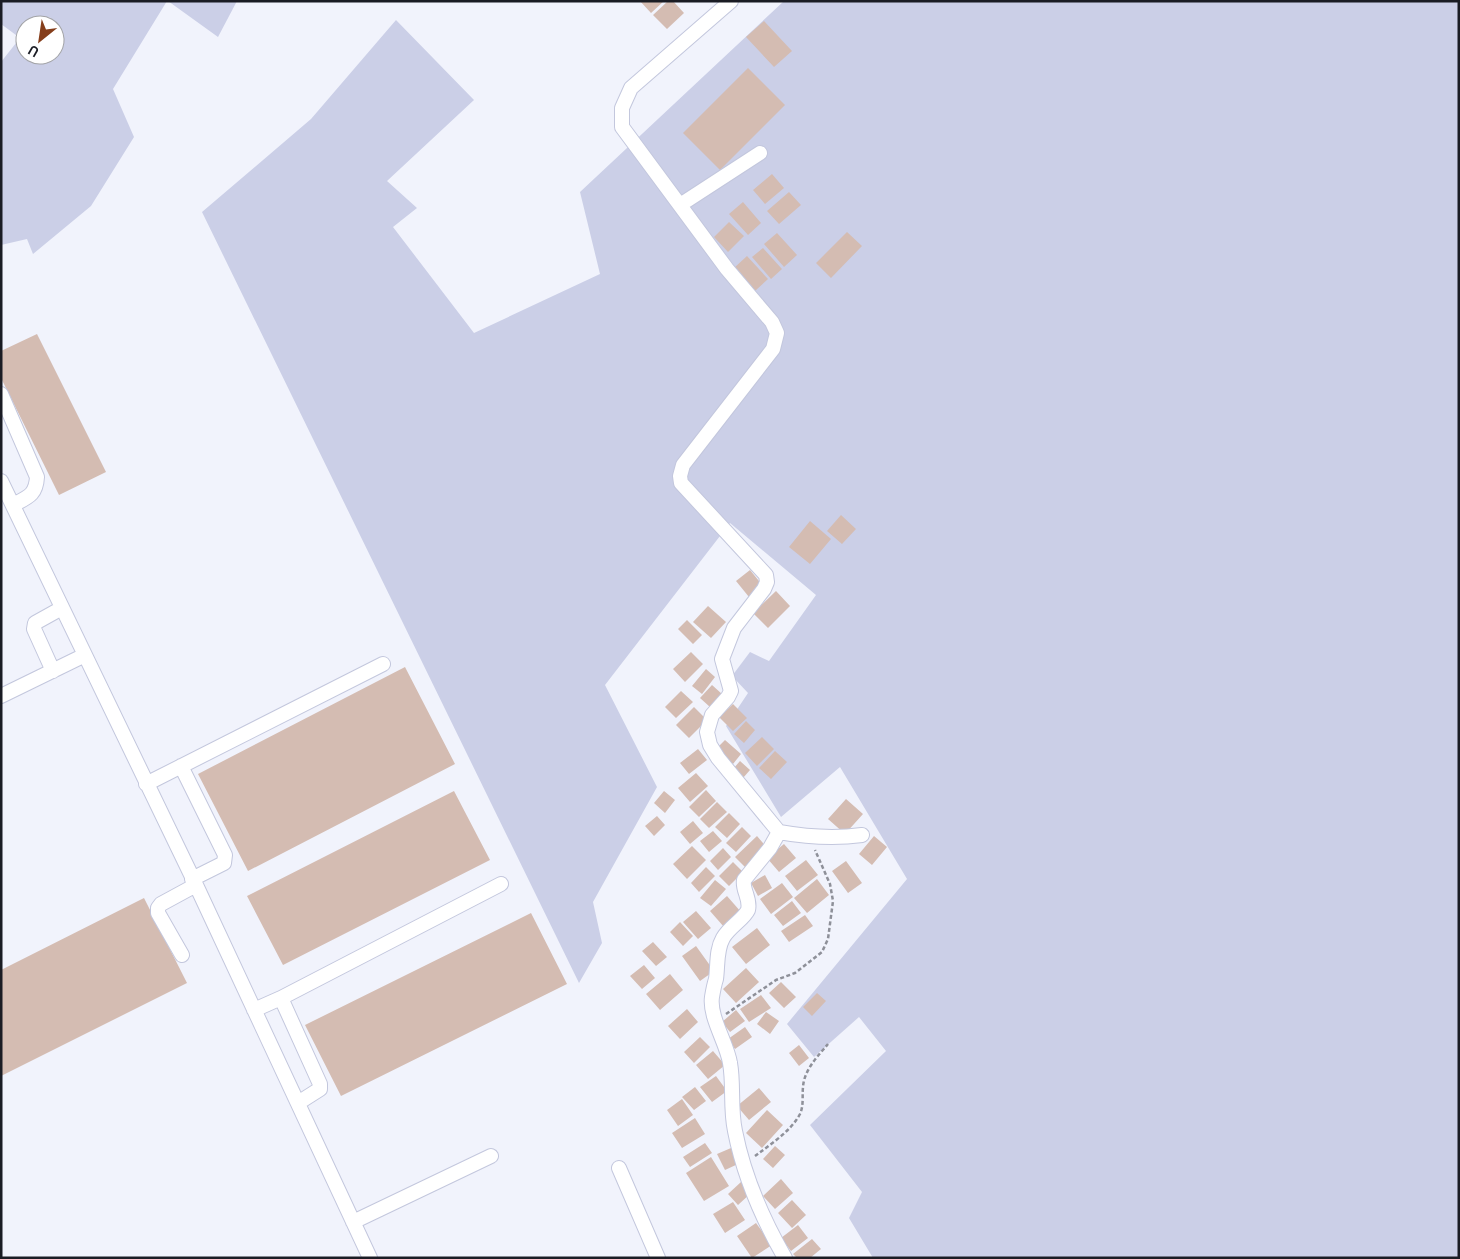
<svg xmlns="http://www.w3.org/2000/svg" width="1460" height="1259" viewBox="0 0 1460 1259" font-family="'Space Grotesk',sans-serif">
	<rect width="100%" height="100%" fill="#f1f3fc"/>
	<!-- green -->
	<path fill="#cbcfe7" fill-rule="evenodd" d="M1 1H167L113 89 134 137 91 206 33 254 27 239 1 245V62L20 38 1 24ZM25 25H55V55H25Z
		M168 1H237L218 37Z
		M784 1H1459V1258H873L849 1218 862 1192 810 1125 886 1051 859 1017 814 1057 787 1024 907 879 840 767 781 817 726 726 748 693 732 676 750 652 769 661 816 595 730 523 605 685 657 787 593 902 602 943 579 983 202 212 311 119 396 20 474 100 387 181 417 208 393 227 474 333 600 274 580 192Z"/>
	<!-- building -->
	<path fill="#d4bcb2" d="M640 1H664L651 13Z
		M668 1H673L684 13 667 29 653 15Z
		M764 21 792 51 774 67 746 37Z
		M748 68 785 105 720 170 683 133Z
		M772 174 784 188 765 204 753 190Z
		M789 192 801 205 779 224 767 211Z
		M743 202 761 223 748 235 729 214Z
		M729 222 744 236 728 252 714 237Z
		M847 232 862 246 831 278 816 263Z
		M777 233 797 255 784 267 764 244Z
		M763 248 782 269 771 279 752 257Z
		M747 256 768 279 755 291 734 268Z
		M37 334 106 472 59 495 1 378V351Z
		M841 515 856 529 842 544 827 531Z
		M810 521 831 539 810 564 789 547Z
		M750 570 763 586 749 597 736 581Z
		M776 591 790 606 768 628 753 613Z
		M708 606 726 622 711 638 693 622Z
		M687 620 702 635 693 644 678 629Z
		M691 652 703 664 685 682 673 669Z
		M405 667 455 764 248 871 198 774Z
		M706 669 715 677 702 694 692 686Z
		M712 685 722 694 710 707 700 698Z
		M681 691 693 702 676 718 665 707Z
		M733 704 747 718 733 731 719 717Z
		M694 707 707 720 689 738 676 725Z
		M746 721 755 730 744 743 734 734Z
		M762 737 774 749 757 766 745 753Z
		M725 740 741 754 733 764 716 749Z
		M698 749 707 760 689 774 680 763Z
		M775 751 787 762 771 779 759 768Z
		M740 761 750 770 743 778 733 769Z
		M696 773 708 786 690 802 678 788Z
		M706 790 716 801 699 817 689 807Z
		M454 791 490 860 283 965 247 896Z
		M664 791 675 800 665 813 654 803Z
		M846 799 863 814 845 834 828 819Z
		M717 802 727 812 709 828 700 819Z
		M729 813 740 824 727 838 715 827Z
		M657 816 665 825 654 836 645 826Z
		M693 821 703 833 690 844 680 832Z
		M742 827 751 836 736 852 726 843Z
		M713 831 722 841 709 852 700 841Z
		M757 836 768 849 747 869 735 857Z
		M874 836 887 847 872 865 859 854Z
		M784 844 796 858 779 872 767 858Z
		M692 846 706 860 687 879 673 864Z
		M723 848 731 857 718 870 710 861Z
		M806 860 818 875 797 891 785 876Z
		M846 861 862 883 848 893 832 871Z
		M733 862 743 872 729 886 719 876Z
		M706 867 715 876 699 892 691 883Z
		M765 875 772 888 758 896 751 883Z
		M817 879 829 895 807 913 794 898Z
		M715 880 726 889 711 906 700 898Z
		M782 883 793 897 771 914 760 899Z
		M727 896 741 912 724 927 710 911Z
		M144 898 187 983 1 1076V970Z
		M792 901 801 913 783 926 774 915Z
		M696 911 711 928 698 939 683 922Z
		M531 913 567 984 341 1096 305 1025Z
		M805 915 813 926 789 942 781 931Z
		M680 922 693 936 683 946 670 932Z
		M757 928 770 945 746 964 732 947Z
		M653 942 667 957 656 966 642 951Z
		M696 946 714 971 700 981 682 956Z
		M644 965 655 978 642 989 630 976Z
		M746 968 759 982 736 1003 723 989Z
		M670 974 683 990 660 1010 646 994Z
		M781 982 796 997 784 1008 769 993Z
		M817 993 826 1001 812 1016 803 1007Z
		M761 995 771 1008 749 1022 740 1009Z
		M687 1009 698 1022 680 1039 668 1026Z
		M736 1010 745 1021 730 1032 722 1022Z
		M766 1012 779 1021 770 1034 757 1024Z
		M745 1027 752 1037 735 1049 728 1039Z
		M700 1037 710 1047 694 1063 684 1052Z
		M799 1045 809 1058 799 1066 789 1053Z
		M713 1051 725 1065 708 1079 696 1065Z
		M716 1076 727 1091 712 1102 700 1087Z
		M695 1087 706 1101 694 1110 682 1097Z
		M759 1088 771 1102 749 1120 737 1106Z
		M682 1099 693 1115 678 1126 667 1110Z
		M767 1110 783 1125 762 1148 746 1133Z
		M695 1118 705 1134 682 1148 672 1133Z
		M705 1143 712 1153 690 1167 683 1157Z
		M775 1146 785 1155 773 1168 763 1159Z
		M731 1148 738 1164 725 1170 717 1154Z
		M711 1157 729 1186 704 1201 686 1173Z
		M781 1179 793 1193 775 1209 763 1196Z
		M741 1182 751 1193 738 1205 728 1194Z
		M792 1200 806 1215 792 1228 778 1213Z
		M733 1202 745 1220 725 1233 713 1214Z
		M756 1223 772 1245 752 1258 737 1236Z
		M798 1225 808 1238 791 1251 781 1238Z
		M812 1239 821 1249 810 1258H797L793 1254Z"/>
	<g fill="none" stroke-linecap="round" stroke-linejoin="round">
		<!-- minor casing -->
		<g stroke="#c3c7dd" stroke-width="16">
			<path id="minor" d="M731 1 631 88 622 108V127L727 269 772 322 777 333 773 349 683 465 680 476 681 483 766 575 767 582 764 589 734 628 722 659 731 691 728 697 712 715 707 732 710 745 718 758 779 832 770 848 744 880C742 890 751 899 748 910 744 919 729 927 723 938 716 950 718 965 716 979 714 985 713 991 712 997 709 1017 727 1043 730 1063 734 1085 730 1108 735 1131 744 1177 762 1218 785 1258
				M680 205 760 153
				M1 394 37 477C36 495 28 497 13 505
				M1 481 196 885 370 1258
				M53 671 34 629 35 623 62 608
				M1 696 85 655
				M181 766 225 855 224 863 192 879
				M146 784 383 664
				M779 832C807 837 833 839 862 835
				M182 955 158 913V908L161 904 196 885
				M281 998 320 1084V1089L298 1103
				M254 1010 281 998 501 884
				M619 1168 658 1258
				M353 1222 491 1156"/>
		</g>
		<!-- path -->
		<path stroke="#8e9099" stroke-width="2.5" stroke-dasharray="4 2.5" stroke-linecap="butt" d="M726 1014 776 980 795 973 822 952 828 939 833 901 830 884 815 850
			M755 1156C771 1144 791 1131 800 1114 804 1105 802 1096 803 1087 804 1070 818 1056 828 1044"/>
		<!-- minor -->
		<use href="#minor" stroke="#fff" stroke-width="14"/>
	</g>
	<!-- border -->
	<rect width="1460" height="1259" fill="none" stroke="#1a1c24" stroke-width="5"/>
	<!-- north arrow -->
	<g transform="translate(40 40) rotate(210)"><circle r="24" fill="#ffffff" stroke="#a3a4a7"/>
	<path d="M0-4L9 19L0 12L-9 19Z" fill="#853e1b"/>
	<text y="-8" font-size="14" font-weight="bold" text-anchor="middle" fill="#1a1c24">U</text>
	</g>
</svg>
